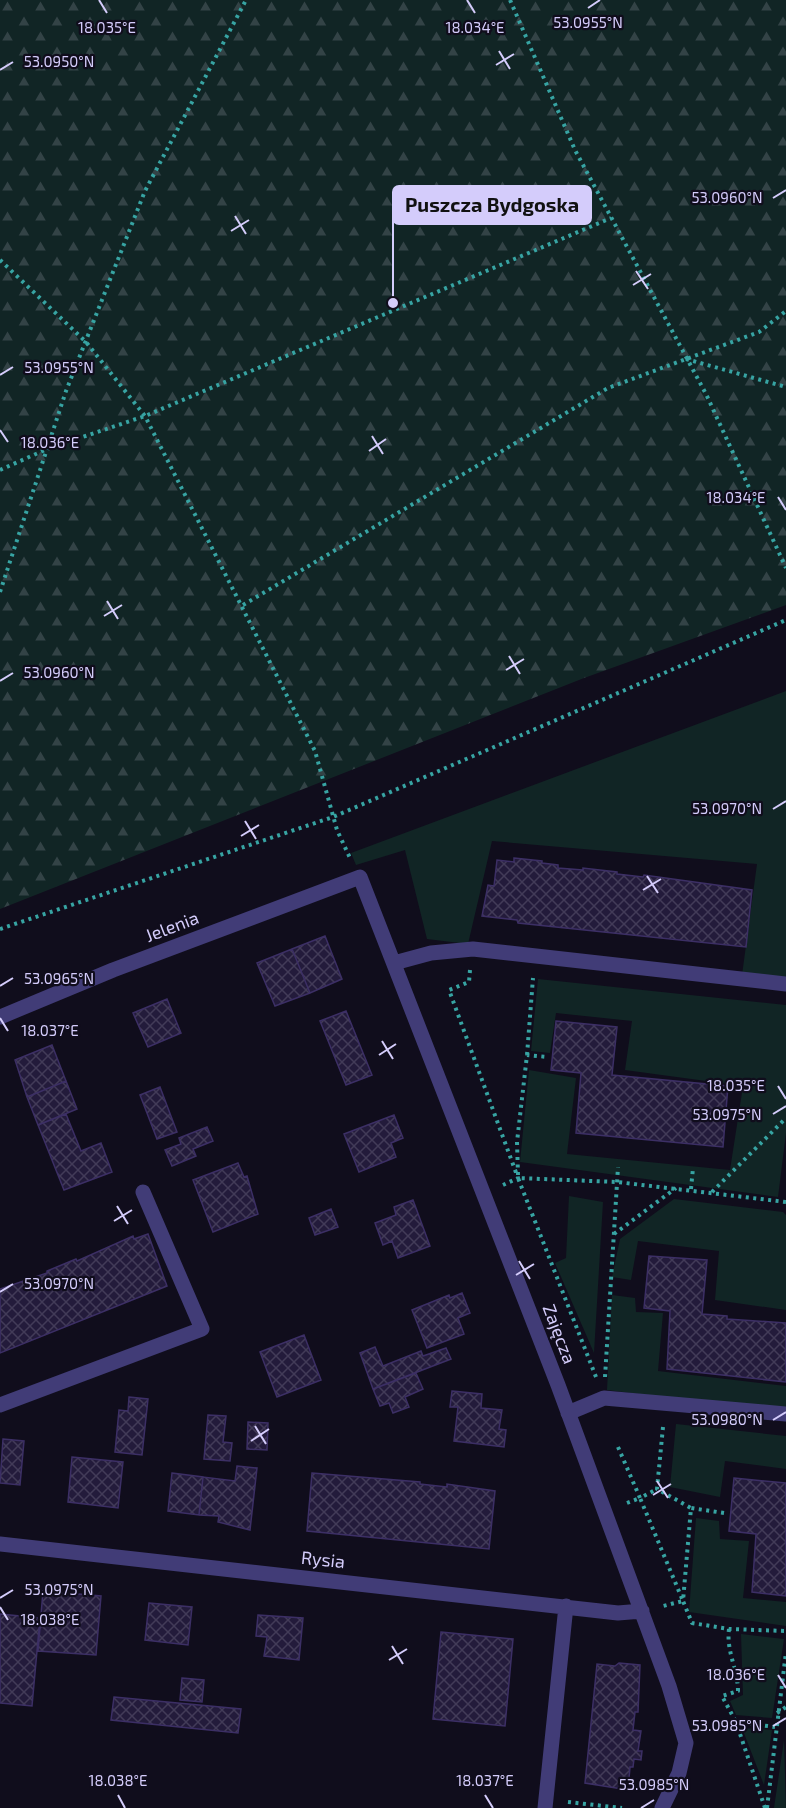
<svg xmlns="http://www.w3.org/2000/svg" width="786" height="1808" viewBox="0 0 786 1808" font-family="'Exo 2',sans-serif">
	<defs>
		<pattern id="forest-firs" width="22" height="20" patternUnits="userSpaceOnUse" patternTransform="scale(1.5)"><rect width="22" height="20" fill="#112525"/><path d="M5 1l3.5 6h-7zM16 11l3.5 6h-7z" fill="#334346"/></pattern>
		<pattern id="building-cross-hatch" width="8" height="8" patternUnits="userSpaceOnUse" patternTransform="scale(1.5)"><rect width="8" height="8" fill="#231b3b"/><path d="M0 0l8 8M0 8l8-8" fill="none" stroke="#423b58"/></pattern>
	</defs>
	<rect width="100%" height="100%" fill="#100d1c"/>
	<!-- grass -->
	<path fill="#112525" d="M786 691V983L742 975 757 864 492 841 468 944 427 939 405 850 356 865 351 853Z
		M538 979 786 1005V1133L778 1197 520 1162 529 1070 576 1078 567 1154 730 1170 743 1086 625 1070 632 1021 556 1013 550 1053 531 1051Z
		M569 1196 603 1202 594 1353 555 1263 566 1258Z
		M674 1199 783 1212 786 1215V1310L715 1300 719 1251 638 1241 631 1280 612 1277 620 1239Z
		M612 1295 635 1298 636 1312 663 1313 658 1371 786 1386V1412L607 1390Z
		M676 1424 786 1436V1469L725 1461 720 1497 670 1487Z
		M696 1518 719 1521 720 1539 749 1541 743 1598 786 1602V1626L689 1612Z
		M741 1634 784 1639 772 1718 736 1715 730 1701 743 1695Z
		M742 1728 772 1730 764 1785Z
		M784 1740 786 1808H774Z"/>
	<!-- forest -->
	<path fill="url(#forest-firs)" d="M0 0H786V605L584 678 0 909Z"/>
	<!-- building -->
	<path fill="url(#building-cross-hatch)" stroke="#3c2f65" stroke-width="1.5" d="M514 858 542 861V863L558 865V868L583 870V868L617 872V874L643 877 644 875 752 890 746 947 518 923 517 920 482 916 488 885 494 886 497 860 514 862Z
		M325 936 342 979 310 993 292 949Z
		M292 949 310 993 275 1006 257 963Z
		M167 999 181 1033 148 1047 133 1013Z
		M346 1011 372 1075 346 1085 320 1021Z
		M556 1021 617 1027 612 1075 728 1086 723 1147 576 1133 581 1073 551 1070Z
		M52 1045 66 1081 27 1097 15 1060Z
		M66 1081 77 1109 38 1125 27 1097Z
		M160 1087 177 1132 157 1139 140 1095Z
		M66 1114 81 1151 101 1143 112 1172 64 1190 38 1125Z
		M394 1115 403 1138 391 1143 396 1157 359 1172 344 1134Z
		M207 1127 213 1141 193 1149 196 1156 172 1166 165 1150 181 1144 179 1138Z
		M238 1163 244 1177 247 1176 258 1214 213 1232 193 1180Z
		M413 1200 430 1246 398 1258 392 1241 383 1245 375 1223 396 1215 394 1207Z
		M331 1209 338 1227 315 1235 309 1218Z
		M148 1234 167 1286 0 1353V1289L47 1273V1271L76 1259 77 1261 133 1236 134 1239Z
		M649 1256 707 1260 702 1314 727 1316V1319L786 1323V1382L667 1369 670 1311 644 1308Z
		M462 1293 470 1313 458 1318 464 1334 427 1348 412 1310 449 1295 450 1298Z
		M304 1335 321 1380 277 1397 260 1352Z
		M375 1347 383 1366 421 1351 423 1356 446 1348 451 1359 373 1389 360 1353Z
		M416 1373 423 1389 405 1397 409 1407 393 1413 389 1403 380 1406 373 1389Z
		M452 1391 482 1394 481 1408 502 1410 499 1429 506 1430 504 1447 454 1441 458 1407H450Z
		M129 1397 148 1399 142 1455 115 1452 119 1410 128 1411Z
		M208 1415 226 1416 223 1442 232 1443 230 1461 204 1459Z
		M248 1422 268 1423 267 1450 247 1449Z
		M3 1439 24 1441 20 1485 0 1483Z
		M72 1457 123 1462 118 1508 68 1502Z
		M237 1466 257 1468 250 1530 218 1522 219 1516 199 1515 203 1477 235 1481Z
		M172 1473 203 1477 199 1515 168 1511Z
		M312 1473 420 1482V1484L447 1487V1484L495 1491 489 1549 307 1531Z
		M734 1478 786 1483V1596L752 1592 756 1534 729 1531Z
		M43 1591 101 1596 96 1655 38 1651Z
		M149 1603 192 1607 188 1645 145 1640Z
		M0 1614 40 1618 32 1706 0 1703Z
		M258 1615 303 1618 299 1660 264 1656 267 1637 256 1636Z
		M441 1632 513 1639 505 1726 433 1719Z
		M619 1663 640 1665 638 1712H635L633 1730 641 1731 638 1751H642L641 1760 634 1759 633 1767H630L628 1790 585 1783 597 1664 615 1666Z
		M182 1678 204 1680 202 1702 180 1700Z
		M114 1697 241 1709 238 1733 111 1720Z"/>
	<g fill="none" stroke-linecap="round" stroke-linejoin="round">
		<!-- path -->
		<path stroke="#37a4a3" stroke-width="4" stroke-dasharray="3 4.5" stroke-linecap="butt" d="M510 0 575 150 706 394 786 568
			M0 260 86 342 145 416 315 751 337 830 350 858
			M686 359 786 387
			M0 470 47 449 145 416 611 218
			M0 592 66 391 145 191 246 0
			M243 605 608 388 759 332 786 311
			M0 929 333 817 786 620
			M470 970 469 982 449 990 518 1178 503 1185
			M527 1055 533 978
			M518 1175 517 1142 527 1055 548 1057
			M691 1189 693 1168
			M712 1192 786 1118
			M614 1234 676 1188
			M596 1377 518 1178 617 1182 786 1202
			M605 1377 618 1167
			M663 1427 657 1489 691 1508
			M618 1447 640 1498 657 1489
			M627 1503 640 1498 683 1601 663 1606
			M724 1513 691 1508 683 1601 692 1623 729 1629 786 1631
			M729 1629C726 1651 738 1670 738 1691L722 1696 736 1722
			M777 1713 786 1707
			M568 1802 622 1808
			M765 1808 736 1722 775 1727
			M767 1808 786 1652"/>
		<!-- minor -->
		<path stroke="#413c77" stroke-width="15" d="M394 963 431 953 473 949 786 984
			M0 1017 113 970 360 877 558 1385 669 1686 686 1743 679 1773 662 1808
			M0 1405 202 1329 143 1192
			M568 1413 604 1398 786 1414
			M0 1544 618 1613 642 1611
			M545 1808 566 1606"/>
	</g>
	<!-- ticks -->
	<path fill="none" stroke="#d4ccfb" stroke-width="2" d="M99 0 107 13M467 0 475 13M588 8 600 0M499 51 510 69M496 65 514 54M0 70 13 62M773 198 786 190M235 216 246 234M231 231 249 220M636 271 648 289M633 285 651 274M0 375 13 367M0 430 8 442M372 436 383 454M369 451 386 439M778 497 786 510M107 601 118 619M104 616 122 605M509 656 520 674M506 670 524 659M0 681 13 673M773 809 786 801M245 821 256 839M241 836 259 825M647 876 658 893M643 890 661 879M0 986 13 978M0 1018 8 1031M382 1041 393 1059M379 1055 396 1044M778 1086 786 1099M773 1114 786 1106M117 1206 128 1224M114 1221 132 1210M519 1261 530 1279M516 1275 534 1264M0 1292 13 1284M773 1420 786 1412M255 1426 266 1444M251 1441 269 1429M657 1481 668 1498M653 1495 671 1484M0 1598 13 1590M0 1607 8 1620M392 1646 403 1664M389 1660 407 1649M778 1675 786 1688M773 1726 786 1718M118 1795 125 1808M485 1795 493 1808M641 1808 654 1800"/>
	<g text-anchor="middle" stroke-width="4.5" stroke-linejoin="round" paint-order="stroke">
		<!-- street labels -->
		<g font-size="18" fill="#d4ccfb" stroke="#100d1c">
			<text transform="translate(172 927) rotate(-21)" y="6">Jelenia</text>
			<text transform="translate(559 1334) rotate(69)" y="6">Zajęcza</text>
			<text transform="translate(323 1560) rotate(6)" y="6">Rysia</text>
		</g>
	</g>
	<g font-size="15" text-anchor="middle" fill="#d4ccfb" stroke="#100d1c" stroke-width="4.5" stroke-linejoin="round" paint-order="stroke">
		<text x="588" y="28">53.0955°N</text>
		<text x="107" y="33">18.035°E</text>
		<text x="475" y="33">18.034°E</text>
		<text x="59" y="67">53.0950°N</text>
		<text x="727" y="203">53.0960°N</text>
		<text x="59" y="373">53.0955°N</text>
		<text x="50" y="448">18.036°E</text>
		<text x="736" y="503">18.034°E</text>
		<text x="59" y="678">53.0960°N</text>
		<text x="727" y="814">53.0970°N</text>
		<text x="59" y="984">53.0965°N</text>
		<text x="50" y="1036">18.037°E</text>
		<text x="736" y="1091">18.035°E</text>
		<text x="727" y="1120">53.0975°N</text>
		<text x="59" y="1289">53.0970°N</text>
		<text x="727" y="1425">53.0980°N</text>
		<text x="59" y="1595">53.0975°N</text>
		<text x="50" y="1625">18.038°E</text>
		<text x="736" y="1680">18.036°E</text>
		<text x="727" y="1731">53.0985°N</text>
		<text x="118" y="1786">18.038°E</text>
		<text x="485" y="1786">18.037°E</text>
		<text x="654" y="1790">53.0985°N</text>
	</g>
	<!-- callouts -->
	<path fill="none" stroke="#d4ccfb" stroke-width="2" d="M393 303L393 205"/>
	<circle fill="#d4ccfb" stroke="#100d1c" stroke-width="2" cx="393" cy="303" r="6"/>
	<rect fill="#d4ccfb" stroke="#d4ccfb" stroke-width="2" x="393" y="186" width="198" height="38" rx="6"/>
	<g font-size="20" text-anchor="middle" font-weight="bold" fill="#111">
		<text x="492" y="212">Puszcza Bydgoska</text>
	</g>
</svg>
